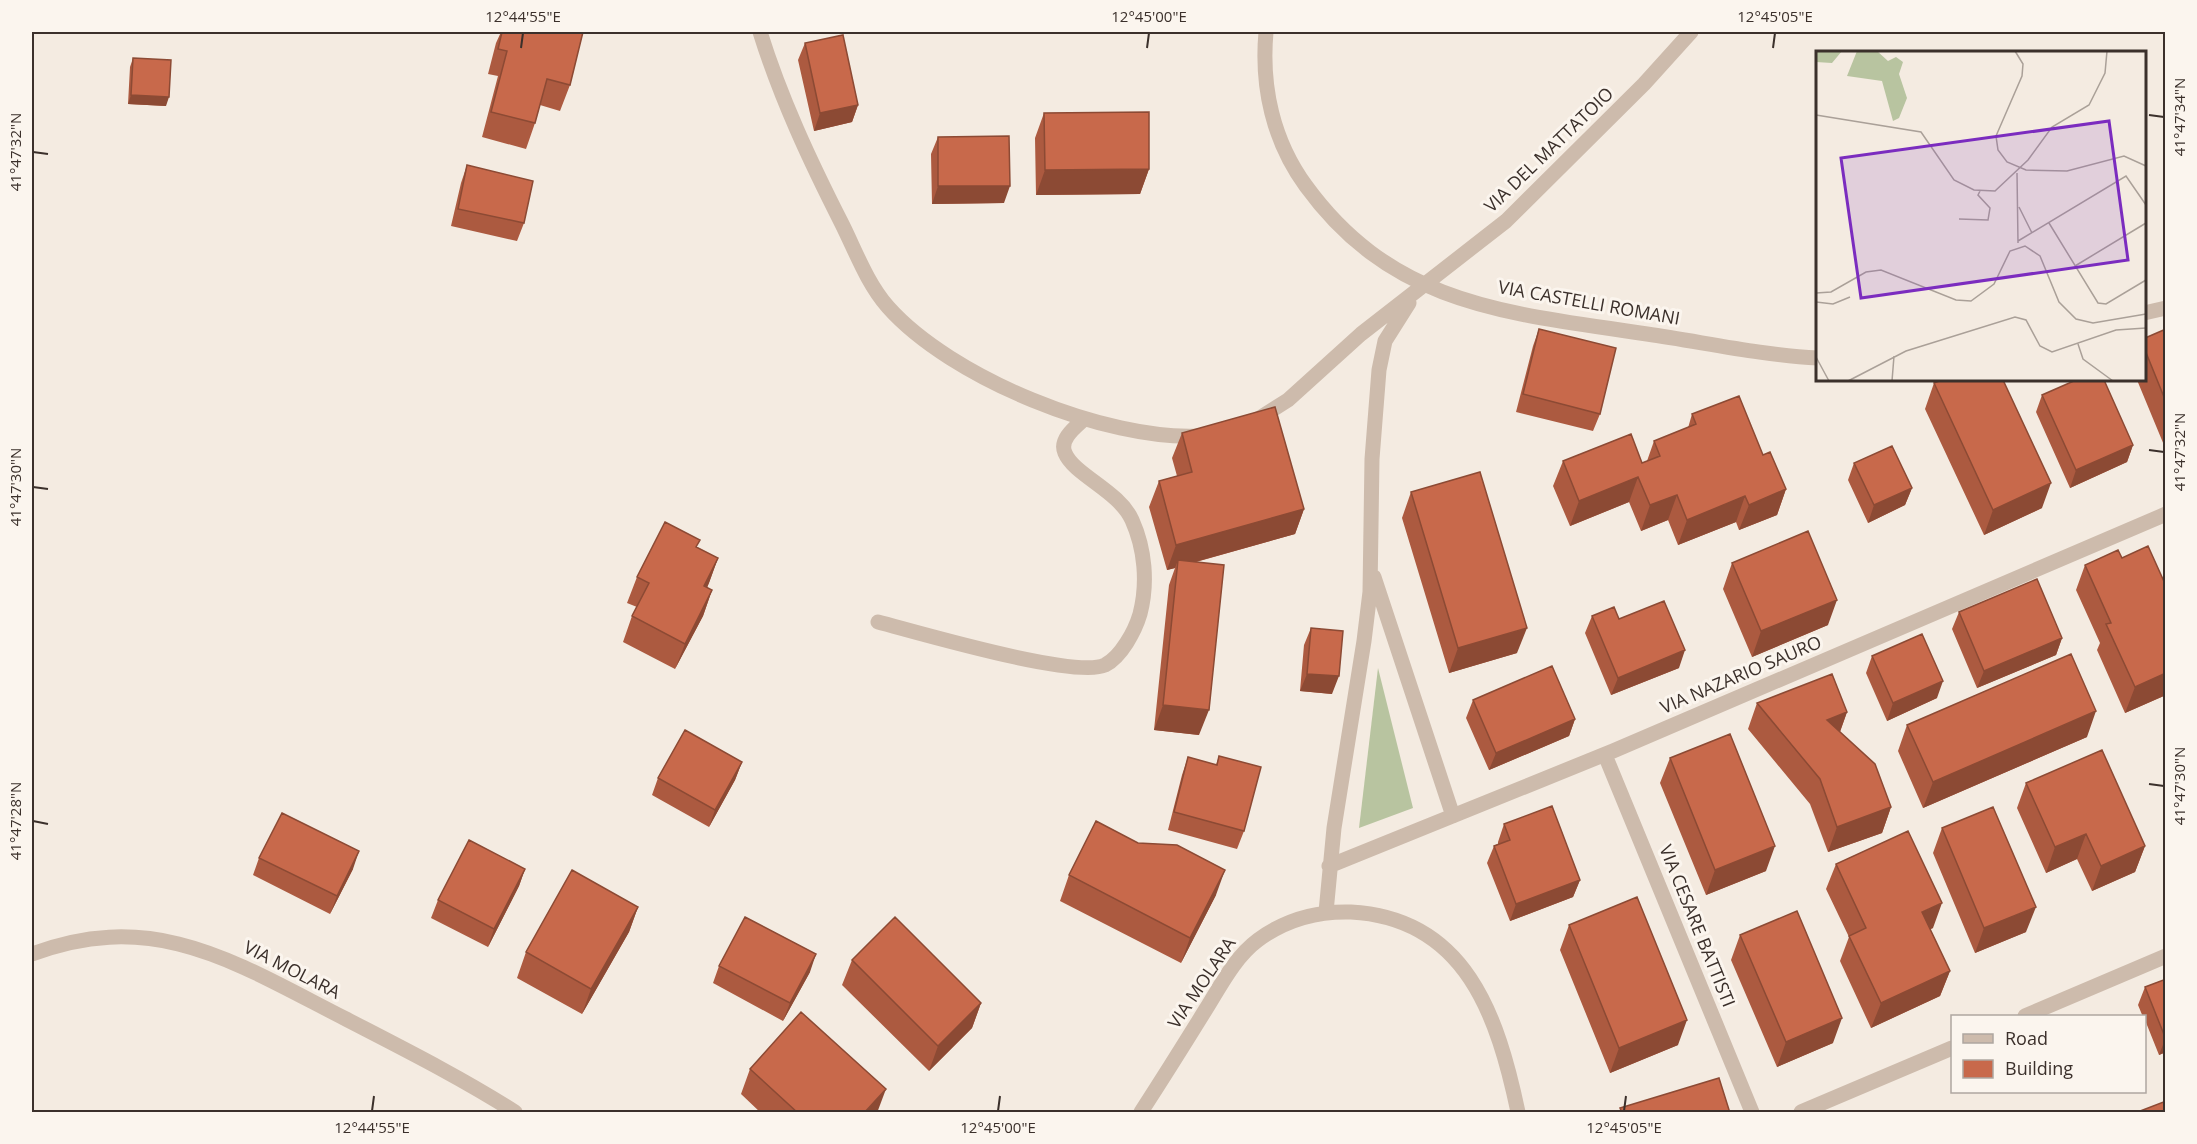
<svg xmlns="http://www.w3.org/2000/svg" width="2197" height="1144" viewBox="0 0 2197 1144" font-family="'Open Sans',sans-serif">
	<rect width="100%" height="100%" fill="#f4ebe1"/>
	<!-- green -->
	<path fill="#b8c4a0" d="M1378 668 1413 808 1359 828Z"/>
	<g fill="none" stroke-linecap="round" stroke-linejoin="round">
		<!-- minor -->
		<path stroke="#cdbbac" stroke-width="15" d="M760 32C781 99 810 161 842 224 856 252 867 283 888 307 951 378 1106 441 1200 436
			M1266 32C1261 87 1273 141 1306 186 1394 307 1510 313 1647 334 1703 342 1761 355 1818 358
			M2144 313 2166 308
			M1258 419 1288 400 1361 334 1506 221 1644 84 1691 32
			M1374 577 1453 816
			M878 622C917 632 1075 679 1105 665 1121 657 1135 631 1140 614 1148 583 1145 549 1132 520 1119 491 1074 475 1065 453 1059 440 1074 428 1083 420
			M1605 755 1752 1112
			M1329 866 1613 751 2166 514
			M1326 912 1334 828 1364 641 1370 592 1372 459 1379 370 1385 341 1409 303
			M32 954C155 908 236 963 344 1018 402 1048 460 1077 515 1112
			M2025 1016 2166 956
			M1141 1112C1163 1078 1185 1043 1206 1009 1221 985 1235 957 1258 940 1285 920 1318 911 1351 912 1466 918 1498 1017 1518 1112
			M1801 1112 1952 1048"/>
	</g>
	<!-- wall -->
	<path fill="#ac5a40" d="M501 32H583L570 85 560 111 540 105 535 123 526 149 482 137 498 76 488 74 496 43Z
		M805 43 858 105 852 122 814 131 798 60Z
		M133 58 166 106 128 104 130 67Z
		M1044 113 1149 169 1140 194 1036 195 1035 138Z
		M938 137 1004 203 932 204 931 154Z
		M467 165 524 223 517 241 451 226 461 183Z
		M1539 329 1600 414 1593 431 1516 412 1533 346Z
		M2166 329V450L2137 380H2145V350Z
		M1934 383 2042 508 1984 535 1925 409Z
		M2042 395 2133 445 2127 462 2070 488 2036 412Z
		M1692 414 1763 455 1786 489 1777 515 1739 530 1736 522 1678 545 1668 520 1641 531 1629 502 1570 526 1553 486 1563 461 1642 463 1647 461 1654 441 1688 428Z
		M1182 433 1304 509 1295 534 1196 562 1199 735 1154 730 1169 585 1175 568 1167 570 1149 507 1159 481 1177 476 1172 458Z
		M1854 463 1912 488 1905 505 1868 523 1848 480Z
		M1411 492 1517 653 1449 673 1402 518Z
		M697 547 718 558 707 588 712 590 703 616 675 669 623 642 632 616 637 607 627 603 637 577Z
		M2122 558 2166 586V695L2125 713 2097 650 2100 643 2076 590 2085 565Z
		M1732 563 1828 625 1752 657 1723 589Z
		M1959 612 2062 638 2056 655 1977 688 1952 629Z
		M1592 616 1619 619 1679 668 1611 695 1585 633Z
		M1311 628 1332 694 1300 691 1304 645Z
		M1872 656 1937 698 1887 721 1866 673Z
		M1473 700 1575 719 1569 736 1489 770 1466 718Z
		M1757 703 1847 712 1840 732 1891 807 1882 833 1828 852 1810 804 1748 729Z
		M1907 725 2087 737 1923 808 1898 751Z
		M1219 756 1244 831 1237 849 1168 830 1182 775 1188 757 1216 765Z
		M1670 758 1766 871 1706 895 1660 783Z
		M742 762 735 780 709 827 652 795 658 778Z
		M2026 783 2145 846 2135 872 2092 891 2077 859 2046 873 2017 808Z
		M1504 824 1580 880 1573 897 1510 921 1487 863 1494 846 1498 844V842Z
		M1942 828 2026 932 1975 953 1933 853Z
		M259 858 353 869 330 914 253 875Z
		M1836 864 1933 928 1930 929 1950 971 1940 996 1871 1028 1840 961 1849 937 1826 889Z
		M525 869 519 886 488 947 431 918 438 900Z
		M1069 875 1216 895 1181 963 1060 901Z
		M638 907 629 932 582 1014 517 978 526 952Z
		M1569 925 1678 1045 1610 1073 1560 950Z
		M1740 935 1833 1043 1777 1067 1731 960Z
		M852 960 981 1003 972 1028 929 1071 842 985Z
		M719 966 810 972 783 1021 713 983Z
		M2166 979V1052L2159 1055 2145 1020V1017H2143L2138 1005 2145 987Z
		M750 1069 877 1113H761L741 1094Z"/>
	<!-- shaded-wall -->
	<path fill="#8c4a34" d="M131 95 169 97 166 106 128 104Z
		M858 105 852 122 814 131 820 113Z
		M1149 169 1140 194 1036 195 1045 170Z
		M938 186H1010L1004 203 932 204Z
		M2133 445 2127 462 2070 488 2076 470Z
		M1638 477 1629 502 1570 526 1579 501Z
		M2051 483 2042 508 1984 535 1993 510Z
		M1912 488 1905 505 1868 523 1874 505Z
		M1786 489 1777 515 1739 530 1749 505Z
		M1677 495 1668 520 1641 531 1650 505Z
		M1745 496 1736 522 1678 545 1687 520Z
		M1304 509 1295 534 1177 567 1178 560 1175 568 1167 570 1176 545Z
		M718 558 709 583 695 612 704 586Z
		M712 590 703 616 675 669 685 644Z
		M1837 600 1828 625 1752 657 1761 631Z
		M1527 628 1517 653 1449 673 1458 648Z
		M2062 638 2056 655 1977 688 1984 671Z
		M1685 650 1679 668 1611 695 1618 678Z
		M2166 673V695L2125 713 2135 687Z
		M1307 674 1339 676 1332 694 1300 691Z
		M1943 681 1937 698 1887 721 1893 703Z
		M1163 705 1209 710 1199 735 1154 730Z
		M2096 711 2087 737 1923 808 1933 782Z
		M1847 712 1838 737 1827 720Z
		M1575 719 1569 736 1489 770 1496 753Z
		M742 762 735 780 709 827 715 810Z
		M1891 807 1882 833 1828 852 1837 827Z
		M2086 834 2077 859 2046 873 2055 847Z
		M1775 846 1766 871 1706 895 1715 870Z
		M2145 846 2135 872 2092 891 2101 866Z
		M359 851 353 869 330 914 337 896Z
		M525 869 519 886 488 947 494 929Z
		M1225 870 1216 895 1181 963 1190 938Z
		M1580 880 1573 897 1510 921 1516 904Z
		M1942 903 1933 928 1913 937 1922 912Z
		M638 907 629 932 582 1014 591 989Z
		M2036 907 2026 932 1975 953 1984 928Z
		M816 954 810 972 783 1021 790 1003Z
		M1950 971 1940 996 1871 1028 1881 1003Z
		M981 1003 972 1028 929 1071 938 1046Z
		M1842 1018 1833 1043 1777 1067 1786 1042Z
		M1687 1020 1678 1045 1610 1073 1619 1048Z
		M2166 1037V1052L2159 1055Z
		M886 1089 877 1113H864Z"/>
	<!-- building -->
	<path fill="#c8694b" stroke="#8c4a34" stroke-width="1.5" d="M502 32H583L570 85 547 79 535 123 491 112 507 51 498 49Z
		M843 35 858 105 820 113 805 43Z
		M133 58 171 60 169 97 131 95Z
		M1149 112V169L1045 170 1044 113Z
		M1009 136 1010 186H938V137Z
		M467 165 533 181 524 223 458 209Z
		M1539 329 1616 348 1600 414 1523 394Z
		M2166 329V402L2145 350V338Z
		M1942 380H2003L2051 483 1993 510 1934 383Z
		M2076 380H2104L2133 445 2076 470 2042 395Z
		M1739 396 1763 455 1770 452 1786 489 1749 505 1745 496 1687 520 1677 495 1650 505 1638 477 1579 501 1563 461 1631 434 1642 463 1660 456 1654 441 1696 424 1692 414Z
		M1275 407 1304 509 1176 545 1159 481 1192 472 1182 433Z
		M1892 446 1912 488 1874 505 1854 463Z
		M1480 472 1527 628 1458 648 1411 492Z
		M665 522 700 540 696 547 718 558 704 586 712 590 685 644 632 616 649 583 637 577Z
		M1808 531 1837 600 1761 631 1732 563Z
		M2148 546 2166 586V673L2135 687 2106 624 2111 623 2085 565 2118 550 2122 558Z
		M1178 560 1224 565 1209 710 1163 705Z
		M2037 579 2062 638 1984 671 1959 612Z
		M1664 601 1685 650 1618 678 1592 616 1614 607 1619 619Z
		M1311 628 1343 631 1339 676 1307 674Z
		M1922 634 1943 681 1893 703 1872 656Z
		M2071 654 2096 711 1933 782 1907 725Z
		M1552 666 1575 719 1496 753 1473 700Z
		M1832 674 1847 712 1827 720 1875 764 1891 807 1837 827 1820 779 1757 703Z
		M685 730 742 762 715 810 658 778Z
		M1730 734 1775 846 1715 870 1670 758Z
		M2102 750 2145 846 2101 866 2086 834 2055 847 2026 783Z
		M1219 756 1261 767 1244 831 1174 812 1188 757 1217 765Z
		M1552 806 1580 880 1516 904 1494 846 1510 840 1504 824Z
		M1993 807 2036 907 1984 928 1942 828Z
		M282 813 359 851 337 896 259 858Z
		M1096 821 1138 843 1177 845 1225 870 1190 938 1069 875Z
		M1908 831 1942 903 1922 912 1950 971 1881 1003 1849 936 1866 928 1836 864Z
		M469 840 525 869 494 929 438 900Z
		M572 870 638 907 591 989 526 952Z
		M1637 897 1687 1020 1619 1048 1569 925Z
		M1797 911 1842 1018 1786 1042 1740 935Z
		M745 917 816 954 790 1003 719 966Z
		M895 917 981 1003 938 1046 852 960Z
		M2166 979V1037H2165L2145 987Z
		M801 1012 886 1089 864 1113H798L750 1069Z
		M1719 1078 1730 1113H1622L1620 1108Z
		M2166 1101V1113H2135Z"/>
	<!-- ticks -->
	<path fill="none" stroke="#3b302b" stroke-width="2" d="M521 48 523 33M1147 48 1149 33M1773 48 1775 33M2149 115 2164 117M33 152 48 154M2149 450 2164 452M33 487 48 489M2149 784 2164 786M33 821 48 824M372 1111 374 1096M998 1111 1000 1096M1624 1111 1626 1096"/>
	<g text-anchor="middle" stroke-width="6" stroke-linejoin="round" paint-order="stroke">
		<!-- street labels -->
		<g font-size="18" fill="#3b302b" stroke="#fbf5ee">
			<text transform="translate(1549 150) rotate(-44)" y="6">VIA DEL MATTATOIO</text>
			<text transform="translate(1589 303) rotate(10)" y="6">VIA CASTELLI ROMANI</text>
			<text transform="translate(1741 675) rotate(-23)" y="6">VIA NAZARIO SAURO</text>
			<text transform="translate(1697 926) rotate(68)" y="6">VIA CESARE BATTISTI</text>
			<text transform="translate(292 970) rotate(27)" y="6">VIA MOLARA</text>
			<text transform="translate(1202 983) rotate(-56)" y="6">VIA MOLARA</text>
		</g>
	</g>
	<!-- overview -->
	<g transform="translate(1816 51)">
		<rect width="330" height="330" fill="#f4ebe1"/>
		<path d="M0 0H26L16 12 0 11ZM41 0H61L72 10 80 6 87 11 83 23 91 47 83 67 77 70 66 30 31 25Z" fill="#b8c4a0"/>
		<path fill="none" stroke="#aaa098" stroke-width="1.5" d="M199 0 207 13 206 25 180 85 182 99 191 111 210 119 251 120 308 105 330 115M0 64 105 81 138 129 158 139 179 140 212 109 236 76 273 54 289 22 291 0M0 73V114M201 122 202 192M203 156 216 182M143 168 172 169 174 157 162 144 164 140M233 172 282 252 290 253 330 229M202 190 310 125 330 154M259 215 330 172M0 242 15 241 50 221 65 219 140 249 155 250 178 233 194 200 209 195 224 205 243 251 260 268 277 272 330 263M0 251 17 253 34 246M262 293 267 308 297 330M0 306 13 330M32 330 90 300 199 266 210 269 224 295 236 301 300 279 330 277M76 330 78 305"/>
		<path fill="#7b2cbf" fill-opacity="0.15" stroke="#7b2cbf" stroke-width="3" d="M293 70 312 209 45 247 25 107Z"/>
		<rect width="330" height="330" fill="none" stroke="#3b302b" stroke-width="3"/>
	</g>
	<!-- border -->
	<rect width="2197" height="1144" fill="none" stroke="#fbf5ee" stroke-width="66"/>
	<!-- legend -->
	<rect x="1951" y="1015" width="195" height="78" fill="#fbf5ee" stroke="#aea6a0" stroke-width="1.5"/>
	<rect x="1963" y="1034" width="30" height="9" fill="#cdbbac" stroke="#aea6a0" stroke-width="1.5"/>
	<text x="2005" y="1045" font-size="18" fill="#3b302b">Road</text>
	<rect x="1963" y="1060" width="30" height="18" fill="#c8694b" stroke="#aea6a0" stroke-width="1.5"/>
	<text x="2005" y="1075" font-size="18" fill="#3b302b">Building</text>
	<rect x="33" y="33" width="2131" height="1078" fill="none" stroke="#3b302b" stroke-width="2"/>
	<g font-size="15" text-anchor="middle" fill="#3b302b">
		<text x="523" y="22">12°44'55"E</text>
		<text x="1149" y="22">12°45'00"E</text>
		<text x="1775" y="22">12°45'05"E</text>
		<text transform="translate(2180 117) rotate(-90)" y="5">41°47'34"N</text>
		<text transform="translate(16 152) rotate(-90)" y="5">41°47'32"N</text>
		<text transform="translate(2180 452) rotate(-90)" y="5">41°47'32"N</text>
		<text transform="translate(16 487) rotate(-90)" y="5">41°47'30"N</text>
		<text transform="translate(2180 786) rotate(-90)" y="5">41°47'30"N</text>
		<text transform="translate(16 821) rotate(-90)" y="5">41°47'28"N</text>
		<text x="372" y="1133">12°44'55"E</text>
		<text x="998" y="1133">12°45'00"E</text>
		<text x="1624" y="1133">12°45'05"E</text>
	</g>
</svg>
